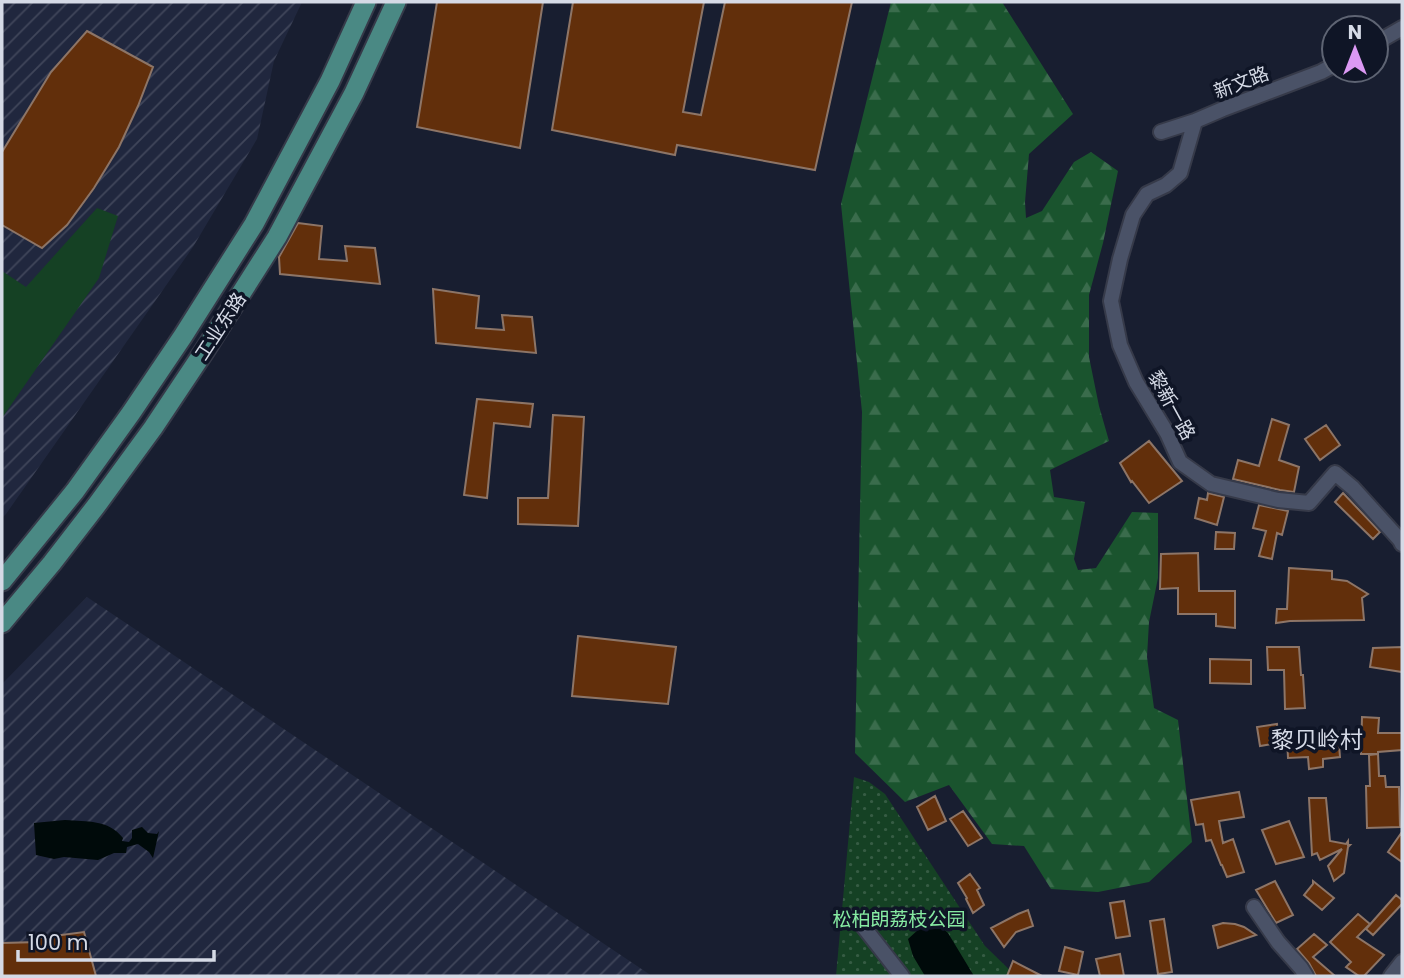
<svg xmlns="http://www.w3.org/2000/svg" width="1404" height="978" viewBox="0 0 1404 978" font-family="Poppins,'Noto Sans SC',sans-serif">
	<defs>
		<pattern id="industrial-furrows" width="10" height="10" patternUnits="userSpaceOnUse" patternTransform="scale(1.75)"><rect width="10" height="10" fill="#20273e"/><path d="M-1 1l2-2M0 10L10 0M9 11l2-2" fill="none" stroke="#40465a"/></pattern>
		<pattern id="forest-firs" width="22" height="20" patternUnits="userSpaceOnUse" patternTransform="scale(1.75)"><rect width="22" height="20" fill="#1a542e"/><path d="M5 1l3.5 6h-7zM16 11l3.5 6h-7z" fill="#3a6c4c"/></pattern>
		<pattern id="park-dots" width="8" height="8" patternUnits="userSpaceOnUse" patternTransform="scale(1.75)"><rect width="8" height="8" fill="#154124"/><path d="M2 2h.1M6 6h.1" fill="none" stroke="#365c44" stroke-width="1.8" stroke-linecap="round"/></pattern>
	</defs>
	<rect width="100%" height="100%" fill="#181e30"/>
	<!-- industrial -->
	<path fill="url(#industrial-furrows)" d="M2 2H302L274 61 257 139 193 247 6 514 2 518Z
		M87 597 652 976H2V684Z"/>
	<!-- green -->
	<path fill="#154124" d="M97 208 118 216 99 278 2 418V271L26 287Z"/>
	<!-- forest -->
	<path fill="url(#forest-firs)" d="M891 2H1002L1073 114 1029 154 1025 202 1026 218 1042 211 1074 162 1091 152 1118 171 1103 243 1089 295V357L1099 406 1109 441 1050 470 1054 497 1085 502 1074 559 1078 570 1096 568 1132 512 1158 513V578L1149 622 1147 657 1154 708 1178 720 1192 842 1149 882 1098 892 1051 889 1024 846 992 844 949 785 905 802 855 753 862 412 841 204Z"/>
	<!-- park -->
	<path fill="url(#park-dots)" d="M854 777 869 782 885 794 985 946 1016 976H836Z"/>
	<!-- water -->
	<path fill="#000a0a" d="M65 820C87 822 108 819 123 838L122 841 129 842 132 838V830L142 827 148 833 157 834 159 831 153 858 149 852 138 844 127 847 126 853H114L98 860 64 857 54 859 36 855 34 823Z
		M931 918 948 933 974 976H925L913 956 908 939Z"/>
	<!-- building -->
	<path fill="#622f0b" stroke="#8d7567" stroke-width="2" d="M437 2H543L520 148 417 127Z
		M573 2H704L683 112 701 115 725 2H852L815 170 677 145 675 155 552 130Z
		M87 31 153 67 138 106 119 147 94 188 67 225 42 248 2 225V152L51 72Z
		M298 223 322 226 319 259 347 261 345 246 375 248 380 284 280 274 279 257Z
		M433 289 479 296 476 328 504 330 502 315 532 317 536 353 436 343Z
		M477 399 533 404 530 427 494 423 487 498 464 495Z
		M553 415 584 417 578 526 518 524V498H548Z
		M1272 419 1289 425 1279 460 1299 467 1294 492 1280 490 1233 479 1238 460 1259 466Z
		M1326 425 1340 445 1320 460 1305 439Z
		M1149 441 1182 481 1149 503 1132 481 1131 482 1120 463Z
		M1208 493 1224 497 1217 525 1195 518 1199 498 1207 500Z
		M1343 493 1380 532 1373 539 1335 502Z
		M1259 505 1288 511 1282 535 1277 533 1272 559 1259 556 1266 531 1253 528Z
		M1216 532 1235 533 1234 549H1215Z
		M1198 553 1199 591H1235V628L1216 626V614H1178V588L1160 589 1161 554Z
		M1289 568 1332 571V579L1347 581 1368 594 1362 598 1364 620 1290 621 1276 623 1277 609H1287Z
		M578 636 676 647 668 704 572 696Z
		M1267 647H1299L1301 675H1303L1305 708 1285 709 1284 670H1268Z
		M1402 647V672L1370 667 1373 648Z
		M1210 659 1251 660V684L1210 683Z
		M1362 717 1379 718 1378 733H1402V750L1378 752V754H1361Z
		M1277 724 1279 743 1260 746 1257 727Z
		M1322 731V733L1338 732 1340 757 1323 759V767L1309 769 1308 757 1288 758 1287 737H1308V732Z
		M1378 754 1379 776H1385L1386 787H1399L1400 827 1367 828 1366 786H1370L1369 755Z
		M1239 792 1244 817 1219 821 1223 843 1233 839 1244 872 1227 877 1222 865H1221L1211 840 1206 841 1203 824 1196 825 1191 800Z
		M935 796 946 821 928 830 917 807Z
		M1309 798H1326L1330 841 1346 844 1348 841V845H1350L1348 847 1344 873 1334 881 1328 866 1342 849 1320 860 1317 853 1312 855Z
		M963 811 982 838 968 846 950 819Z
		M1289 821 1304 857 1276 864 1262 830Z
		M1402 832V862L1388 852Z
		M970 874 980 888 977 890 984 905 973 913 966 899 967 898 958 883Z
		M1275 881 1293 915 1276 923 1256 890Z
		M1313 881 1334 898 1322 910 1304 895 1313 884Z
		M1396 895 1402 900V904L1373 935 1366 929Z
		M1124 901 1130 936 1116 938 1110 903Z
		M1028 910 1033 926 1016 932 1004 947 991 928 1018 914Z
		M1358 914 1370 924 1357 937 1384 955 1364 976H1359L1346 967 1351 962 1330 942Z
		M1164 919 1172 972 1158 974 1150 921Z
		M1223 923 1235 924 1244 927 1256 935 1218 948 1213 926Z
		M84 932 96 976H2V943L39 942V938Z
		M1314 934 1327 945 1313 957 1335 976H1316L1309 963 1297 949Z
		M1065 947 1083 952 1078 975 1059 971Z
		M1120 954 1124 976H1100L1096 959Z
		M1013 961 1042 976H1007Z"/>
	<g fill="none" stroke-linecap="round" stroke-linejoin="round">
		<!-- minor casing -->
		<g stroke="#363a49" stroke-width="18">
			<path id="minor" d="M1376 43 1402 28
				M1195 121 1180 173 1166 185 1147 194 1133 215 1120 259 1111 301 1120 345 1136 382 1167 433 1180 462 1211 484 1278 500 1309 503 1335 473 1353 488 1400 540 1402 544
				M1161 132 1195 121 1223 109 1321 72 1334 65
				M1254 907 1278 942 1301 968 1306 976
				M855 916 902 976
				M1391 976 1402 962"/>
		</g>
		<!-- major casing -->
		<g stroke="#363a49" stroke-width="23">
			<path id="major" d="M2 581 75 491 131 413 183 336 254 224 330 81 366 2
				M2 623 52 563 96 506 153 428 205 350 277 237 354 93 396 2"/>
		</g>
		<!-- minor -->
		<use href="#minor" stroke="#4a5267" stroke-width="14"/>
		<!-- major -->
		<use href="#major" stroke="#4a8984" stroke-width="19"/>
	</g>
	<g text-anchor="middle" stroke-width="7" stroke-linejoin="round" paint-order="stroke">
		<!-- street labels -->
		<g font-size="19" fill="#d5dae6" stroke="#0f1526">
			<text transform="translate(1241 82) rotate(-21)" y="7">新文路</text>
			<text transform="translate(220 326) rotate(-57)" y="7">工业东路</text>
			<text transform="translate(1172 405) rotate(61)" y="7">黎新一路</text>
		</g>
		<!-- park labels -->
		<g font-size="19" fill="#86eaa2" stroke="#0f1526">
			<text x="899" y="926">松柏朗荔枝公园</text>
		</g>
		<!-- quarter labels -->
		<g font-size="23" fill="#d5dae6" stroke="#0f1526">
			<text x="1317" y="748">黎贝岭村</text>
		</g>
	</g>
	<!-- border -->
	<rect width="1404" height="978" fill="none" stroke="#d5dae6" stroke-width="7"/>
	<!-- north arrow -->
	<g transform="translate(1355 49)"><circle r="33" fill="#0f1526" stroke="#5e6473" stroke-width="2"/>
	<path d="M0-5L12 26L0 18L-12 26Z" fill="#dc99f4"/>
	<text y="-10" font-size="19" font-weight="bold" text-anchor="middle" fill="#d5dae6">N</text>
	</g>
	<!-- scale -->
	<path d="M18 950v10h196v-10" fill="none" stroke="#d5dae6" stroke-width="3.5"/>
	<text x="28" y="950" font-size="21" fill="#d5dae6" stroke="#0f1526" stroke-width="5" paint-order="stroke">100 m</text>
</svg>
